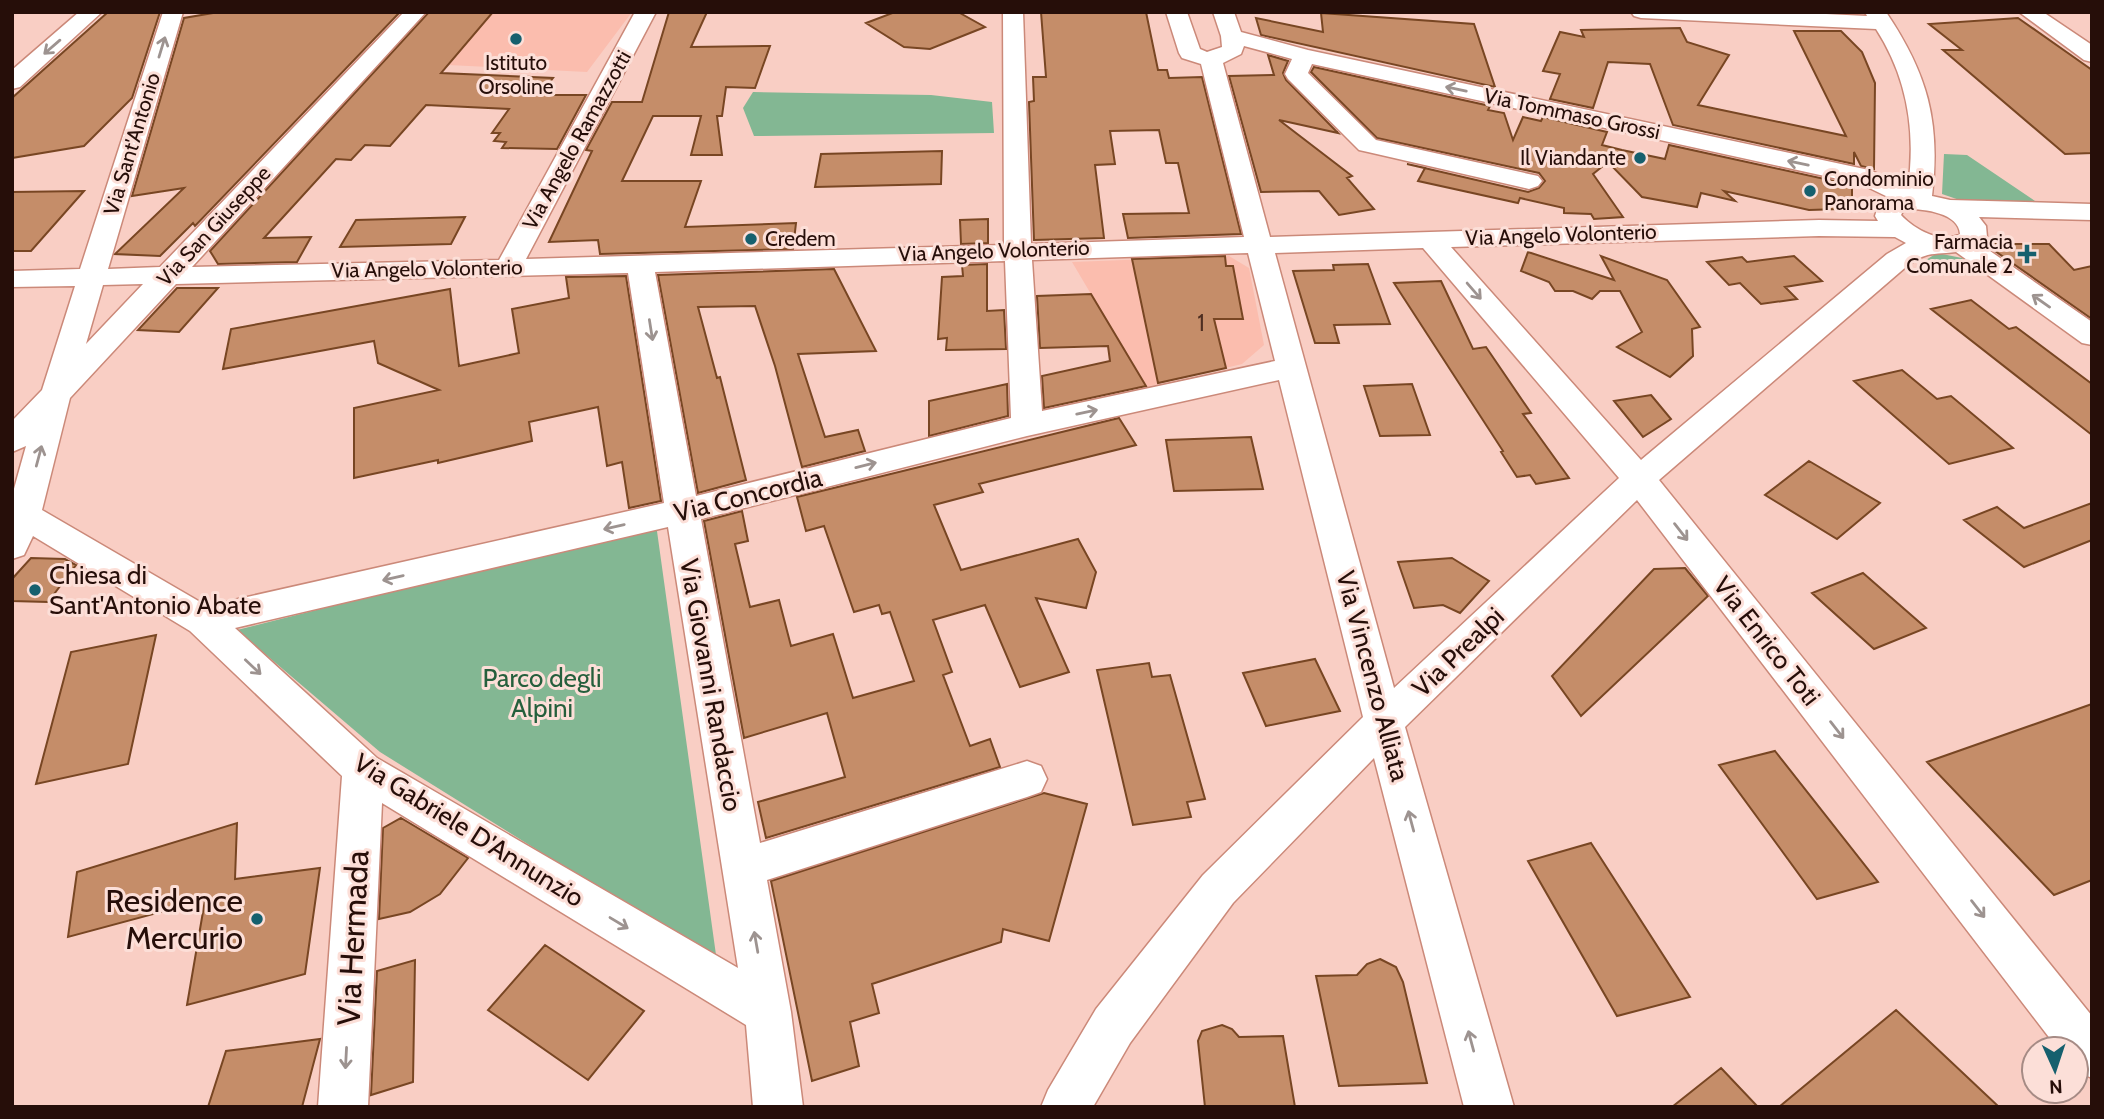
<svg xmlns="http://www.w3.org/2000/svg" width="2104" height="1119" viewBox="0 0 2104 1119" font-family="Cabin,sans-serif">
	<rect width="100%" height="100%" fill="#f9cec4"/>
	<!-- built -->
	<path fill="#fbbdae" d="M443 12H632L587 72 448 65Z
		M1229 256 1249 268 1264 345 1242 364 1146 387 1072 262Z"/>
	<!-- green -->
	<path fill="#83b793" d="M753 92 931 95 992 102 994 133 754 136 743 108Z
		M1944 154 1967 155 2047 209 1977 206 1942 194Z
		M1937 253 1962 258 1982 271 1959 276 1918 265Z
		M656 524 717 962 380 752 237 630Z"/>
	<!-- building -->
	<path fill="#c58d69" stroke="#784623" stroke-width="2" d="M108 12H160L132 98 84 146 12 158V98Z
		M219 12H400L195 226 193 223 160 256 115 254 184 188 132 196 184 18Z
		M429 12H493L441 73 553 78 540 95H586L557 149 502 148 506 142 494 141 500 133H492L509 109 426 105 390 146 365 145 351 160 336 159 264 238 311 237 297 262 218 264 210 251Z
		M669 12H707L691 47 770 46 755 88 726 87 722 116H717L722 155H691L701 116H653L622 181H701L685 227 796 223 793 249 600 254 598 240 549 242 592 151 586 150 612 102H642Z
		M895 12H958L985 27 930 49 904 47 866 23Z
		M1041 12H1146L1158 70H1167L1169 78 1202 77 1241 234 1128 238 1123 214 1189 213 1178 163H1166L1159 130 1110 131 1115 164 1095 165 1104 238 1034 240 1029 102 1034 101 1033 77H1046Z
		M1321 13 1474 24 1495 87 1261 35 1256 18 1323 32Z
		M2018 18 2092 70V153L2065 154 1943 50H1962L1929 24Z
		M1680 28 1687 42 1729 55 1698 105 1846 136 1794 31H1841L1862 52 1875 83 1874 169 1861 166 1854 152V164L1673 125 1650 64 1608 62 1593 108 1550 99 1560 74 1543 71 1560 32 1584 37 1581 30Z
		M1268 55 1288 61 1283 73 1286 80 1338 133 1279 120 1352 176 1347 178 1374 209 1339 215 1319 191 1261 192 1229 76 1274 75Z
		M1314 67 1490 106 1488 110 1504 113 1513 140 1523 117 1541 121 1543 117 1607 132 1602 145 1622 150 1665 159 1669 145 1852 185V202L1840 203V209L1809 210 1724 191 1735 201 1701 193 1697 207 1642 197 1608 162 1593 174 1623 217 1594 219 1591 214 1564 213V208L1520 198 1518 203 1418 181 1425 168 1407 164 1528 192 1539 188 1545 181 1539 173 1377 138 1311 72Z
		M942 151 941 184 815 187 821 154Z
		M84 191 31 251H12V192Z
		M465 217 451 244 340 247 356 220Z
		M988 219V243L961 244 960 220Z
		M1985 244H2049L2074 270 2092 266V319Z
		M1528 252 1614 280 1601 256 1667 280 1700 327 1692 329 1693 356 1670 377 1617 347 1642 332 1620 291H1600L1592 299 1573 291H1555L1549 282 1521 271Z
		M1225 256 1226 266H1233L1243 319H1214L1226 368 1158 383 1132 259Z
		M1794 256 1822 281 1785 287 1797 299 1761 304 1740 283 1729 285 1707 262 1742 257 1747 262Z
		M987 264V311L1004 310 1006 349 946 350 947 338 938 339 942 277 963 276 962 265Z
		M1368 264 1390 324 1334 325 1339 343H1315L1293 271 1334 270 1333 265Z
		M834 269 876 351 798 354 825 437 858 430 865 451 802 467 775 366 755 306 698 307 717 378 720 377 746 480 698 493 658 275Z
		M626 276 661 501 629 508 622 462 607 466 598 407 529 422 532 441 438 463V460L354 478V408L439 390 378 363 374 341 223 369 231 329 450 289 459 366 519 353 512 309 569 298 566 277Z
		M1441 281 1473 349 1486 347 1531 413 1523 414 1569 478 1536 484 1530 475 1517 477 1501 452 1503 451 1394 283Z
		M177 288H218L179 332 138 330Z
		M1091 294 1146 386 1044 408 1042 376 1110 361 1108 346 1040 348 1037 296Z
		M1971 300 2009 329 2016 327 2092 384V435L1931 309Z
		M1902 370 1937 399 1951 396 2013 448 1949 464 1854 381Z
		M1007 384 1008 416 929 436V401Z
		M1412 384 1430 435 1380 436 1364 386Z
		M1651 395 1671 419 1643 437 1614 401Z
		M1119 418 1136 445 979 484 983 492 934 505 961 570 1078 539 1096 572 1086 608 1036 598 1069 672 1020 687 985 605 933 620 952 672 943 675 970 746 990 739 1000 767 766 838 758 802 845 777 827 713 744 738 704 521 742 511 748 541 735 544 750 607 779 600 791 646 833 634 853 698 914 681 890 612 882 614 879 605 854 612 824 526 806 531 797 497Z
		M1251 437 1263 489 1174 491 1166 440Z
		M1809 461 1880 503 1837 539 1765 495Z
		M2092 503V540L2024 567 1964 520 1997 507 2024 528Z
		M31 558 65 559 76 565 48 602 12 601V579Z
		M1452 558 1489 581 1460 613 1443 605 1414 608 1398 562Z
		M1685 568 1708 596 1581 716 1552 676 1654 569Z
		M1863 573 1926 628 1874 649 1812 593Z
		M156 635 128 764 36 784 71 652Z
		M1315 659 1340 711 1266 726 1243 673Z
		M1149 663 1152 677 1170 675 1205 799 1187 802 1191 817 1133 825 1097 670Z
		M2092 704V880L2054 895 1927 762Z
		M1775 751 1878 882 1817 899 1719 765Z
		M1044 793 1087 804 1049 941 1003 929 1001 942 872 984 879 1013 850 1022 859 1066 812 1081 771 881Z
		M401 818 468 858 440 894 410 912 379 919 383 828Z
		M237 823 235 879 320 868 305 974 187 1005 205 900 68 937 77 872Z
		M1591 843 1690 997 1617 1016 1528 861Z
		M545 945 644 1011 588 1080 488 1010Z
		M1380 959 1396 967 1403 982 1427 1083 1339 1086 1316 976 1357 975 1367 964Z
		M415 960 413 1082 371 1095 377 971Z
		M1896 1010 1999 1107H1779Z
		M1222 1025 1232 1029 1239 1037 1283 1036 1295 1107H1205L1198 1041 1202 1031Z
		M320 1039 302 1107H208L226 1051Z
		M1721 1068 1758 1107H1672Z"/>
	<g fill="none" stroke-linecap="round" stroke-linejoin="round">
		<!-- minor casing -->
		<g stroke="#cb8979" stroke-width="3">
			<path id="minor" d="M79 12H102L20 87 12 89V70Z
				M163 12H183L108 269 160 267 404 12H426L192 267 499 260 635 12H656L526 259 1004 245 1003 12H1023L1031 244 1244 237 1201 64 1182 58 1179 53 1166 12H1187L1200 49 1207 52 1222 47 1221 36 1213 12H1234L1241 32 1308 50 1869 170 1908 187C1916 131 1907 77 1876 29L1641 18 1634 16 1631 12H1785L1867 16 1865 12H1886C1927 73 1941 121 1932 196L1950 200 2092 204V220L1979 217 1986 226 1987 237 1980 244 2092 322V345L2082 343 1956 252C1933 255 1927 251 1907 266L1659 480 2092 1016V1078L2076 1071V1049H2058L1637 500 1405 727 1514 1107H1464L1374 758 1233 903 1130 1043 1093 1107H1041L1048 1090 1096 1009 1203 875 1363 717 1279 380 1027 436 701 519 760 843 1027 761 1041 766 1047 779 1041 792 1027 797 767 880 791 1012 803 1107H753L746 1025 382 803 368 1107H318L342 776 190 631 33 536 24 555 12 559V496L26 446 12 452V421L42 390 75 286 12 287V271L80 269ZM1244 46 1292 59 1285 74 1288 79 1359 150 1368 152 1529 189 1538 186 1542 181 1538 176 1376 140 1308 73 1312 64 1861 184 1890 198C1880 201 1878 206 1875 216L1878 221 1819 220 1270 237 1223 63 1241 54ZM1908 209C1924 209 1959 213 1960 234 1941 244 1915 230 1901 215L1903 211ZM1819 236 1895 237 1906 243 1887 254 1641 460 1451 247ZM1423 248 1619 478 1394 688 1275 253ZM1248 253 1275 361 1042 411 1032 260ZM1005 261 1011 418 696 496 655 272ZM628 273 664 503 207 606 42 510 70 398 176 284ZM143 284 86 344 103 285ZM668 527 738 968 377 758 235 628Z
				M2019 12H2043L2092 45V62L2084 60Z"/>
		</g>
		<!-- minor -->
		<use href="#minor" fill="#fff" fill-rule="evenodd"/>
	</g>
	<!-- one-way arrows -->
	<defs><path id="oneway-shaft" d="M-6 0H5M1.5-3L5.5 0L1.5 3" fill="none" stroke-width="1.6" stroke-linecap="round" stroke-linejoin="round" transform="scale(1.75)"/></defs>
	<g stroke="#9d9390">
		<use href="#oneway-shaft" transform="translate(52 47) rotate(139)"/>
		<use href="#oneway-shaft" transform="translate(162 47) rotate(-73)"/>
		<use href="#oneway-shaft" transform="translate(1456 89) rotate(-168)"/>
		<use href="#oneway-shaft" transform="translate(1798 163) rotate(-168)"/>
		<use href="#oneway-shaft" transform="translate(1474 291) rotate(49)"/>
		<use href="#oneway-shaft" transform="translate(2041 301) rotate(-145)"/>
		<use href="#oneway-shaft" transform="translate(651 330) rotate(81)"/>
		<use href="#oneway-shaft" transform="translate(1087 412) rotate(-12)"/>
		<use href="#oneway-shaft" transform="translate(39 456) rotate(-75)"/>
		<use href="#oneway-shaft" transform="translate(866 465) rotate(-14)"/>
		<use href="#oneway-shaft" transform="translate(614 527) rotate(167)"/>
		<use href="#oneway-shaft" transform="translate(1681 532) rotate(52)"/>
		<use href="#oneway-shaft" transform="translate(393 578) rotate(167)"/>
		<use href="#oneway-shaft" transform="translate(253 667) rotate(43)"/>
		<use href="#oneway-shaft" transform="translate(1837 730) rotate(52)"/>
		<use href="#oneway-shaft" transform="translate(1411 821) rotate(-105)"/>
		<use href="#oneway-shaft" transform="translate(1978 909) rotate(52)"/>
		<use href="#oneway-shaft" transform="translate(619 923) rotate(31)"/>
		<use href="#oneway-shaft" transform="translate(756 942) rotate(-100)"/>
		<use href="#oneway-shaft" transform="translate(1471 1041) rotate(-105)"/>
		<use href="#oneway-shaft" transform="translate(346 1058) rotate(93)"/>
	</g>
	<!-- markers -->
	<g fill="#16606e" stroke="#fcdfd8" stroke-width="2.5">
		<circle cx="516" cy="39" r="7"/>
		<circle cx="1640" cy="158" r="7"/>
		<circle cx="1810" cy="191" r="7"/>
		<circle cx="751" cy="239" r="7"/>
		<path d="M2023.5 243.5h7v7h7v7h-7v7h-7v-7h-7v-7h7z"/>
		<circle cx="35" cy="590" r="7"/>
		<circle cx="257" cy="919" r="7"/>
	</g>
	<g text-anchor="middle" stroke-width="6" stroke-linejoin="round" paint-order="stroke">
		<!-- far-poi labels -->
		<g font-size="21" fill="#260e09" stroke="#fcdfd8" text-anchor="end">
			<text x="516" y="70" text-anchor="middle">Istituto<tspan x="516" dy="24">Orsoline</tspan></text>
			<text x="1626" y="165">Il Viandante</text>
			<text x="1824" y="186" text-anchor="start">Condominio<tspan x="1824" dy="24">Panorama</tspan></text>
			<text x="765" y="246" text-anchor="start">Credem</text>
			<text x="2013" y="249">Farmacia<tspan x="2013" dy="24">Comunale 2</tspan></text>
		</g>
		<!-- far-street labels -->
		<g font-size="21" fill="#260e09" stroke="#fcdfd8">
			<text transform="translate(1572 114) rotate(12)" y="7">Via Tommaso Grossi</text>
			<text transform="translate(577 140) rotate(-61)" y="7">Via Angelo Ramazzotti</text>
			<text transform="translate(132 144) rotate(-73)" y="7">Via Sant'Antonio</text>
			<text transform="translate(214 226) rotate(-47)" y="7">Via San Giuseppe</text>
			<text transform="translate(1561 235) rotate(-2)" y="7">Via Angelo Volonterio</text>
			<text transform="translate(994 251) rotate(-2)" y="7">Via Angelo Volonterio</text>
			<text transform="translate(427 269) rotate(-1)" y="7">Via Angelo Volonterio</text>
		</g>
		<!-- number labels -->
		<g font-size="23" fill="#4e2e21">
			<text x="1201" y="331">1</text>
		</g>
		<!-- street labels -->
		<g font-size="26" fill="#260e09" stroke="#fcdfd8">
			<text transform="translate(748 495) rotate(-14)" y="9">Via Concordia</text>
			<text transform="translate(1767 641) rotate(52)" y="9">Via Enrico Toti</text>
			<text transform="translate(1458 652) rotate(-44)" y="9">Via Prealpi</text>
			<text transform="translate(1373 676) rotate(75)" y="9">Via Vincenzo Alliata</text>
			<text transform="translate(711 685) rotate(80)" y="9">Via Giovanni Randaccio</text>
			<text transform="translate(469 830) rotate(32)" y="9">Via Gabriele D'Annunzio</text>
		</g>
		<!-- poi labels -->
		<g font-size="26" fill="#260e09" stroke="#fcdfd8" text-anchor="start">
			<text x="49" y="584">Chiesa di<tspan x="49" dy="30">Sant'Antonio Abate</tspan></text>
		</g>
		<!-- park labels -->
		<g font-size="26" fill="#255f3c" stroke="#fcdfd8">
			<text x="542" y="687">Parco degli<tspan x="542" dy="30">Alpini</tspan></text>
		</g>
		<!-- near-poi labels -->
		<g font-size="32" fill="#260e09" stroke="#fcdfd8" text-anchor="end">
			<text x="243" y="912">Residence<tspan x="243" dy="37">Mercurio</tspan></text>
		</g>
		<!-- near-street labels -->
		<g font-size="32" fill="#260e09" stroke="#fcdfd8">
			<text transform="translate(353 938) rotate(-87)" y="11">Via Hermada</text>
		</g>
	</g>
	<!-- border -->
	<rect width="2104" height="1119" fill="none" stroke="#260e09" stroke-width="28"/>
	<!-- north arrow -->
	<g transform="translate(2055 1070) rotate(177)"><circle r="33" fill="#fcdfd8" stroke="#a68b85" stroke-width="2"/>
	<path d="M0-5L12 26L0 18L-12 26Z" fill="#16606e"/>
	<text y="-10" font-size="19" font-weight="bold" text-anchor="middle" fill="#260e09">N</text>
	</g>
</svg>
